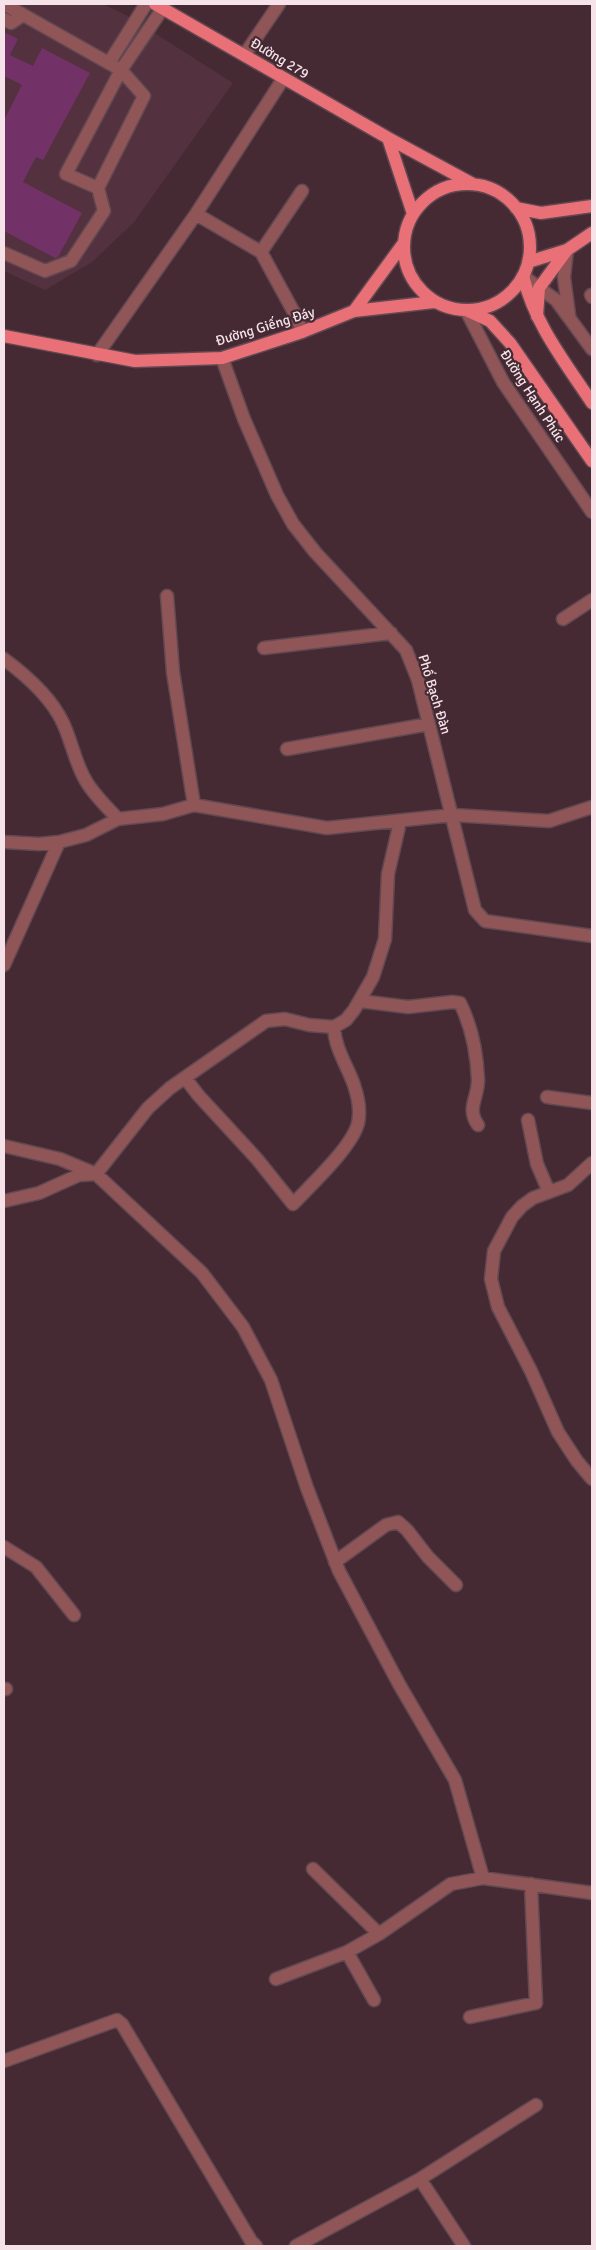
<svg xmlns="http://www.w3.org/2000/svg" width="596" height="2250" viewBox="0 0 596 2250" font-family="Signika,sans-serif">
	<rect width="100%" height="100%" fill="#452a34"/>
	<!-- built -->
	<path fill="#53313e" d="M4 4H103L126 15 233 83 134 222 92 262 45 290 4 271Z"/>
	<!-- building -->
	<path fill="#723167" d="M4 32 18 39 10 55 33 66 42 48 90 73 43 160 36 157 23 182 82 213 58 257 55 258 4 231V120L22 85 4 76Z"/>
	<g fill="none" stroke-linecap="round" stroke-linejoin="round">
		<!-- minor casing -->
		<g stroke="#614851" stroke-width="15">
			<path id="minor" d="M4 4 121 70 144 96 98 188 66 174 121 70 163 8
				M4 19 11 23 23 15
				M245 54 279 4
				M109 63 146 4
				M196 214 261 252 297 318 302 332
				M567 250 564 277 569 315
				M261 252 302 191
				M4 253 45 271 71 261 104 211 98 188
				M523 276 556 300 592 349
				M591 295 592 297
				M466 310 503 382 592 512
				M97 355 196 214 283 79
				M222 358 244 419 277 495 293 524 315 552 406 650 418 680 475 910 485 921 592 936
				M167 596 173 672 194 805
				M563 619 592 600
				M264 648 391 633
				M4 659C27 676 51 697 63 723 72 742 75 763 86 781 94 795 107 807 118 819
				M287 749 429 724
				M4 842 39 844 59 842 86 835 118 819 163 814 194 805 327 828 453 815 549 821 592 807
				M4 965 59 842
				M360 1001 408 1007 452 1002 460 1003C472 1027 477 1054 478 1080 478 1099 466 1108 478 1125
				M185 1078 199 1096 257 1159 293 1204C310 1186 353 1146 358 1123 361 1110 358 1097 354 1085 347 1065 335 1049 334 1027
				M547 1097 592 1103
				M528 1120 537 1164 549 1192
				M4 1146 60 1159 96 1174 202 1273 243 1327 271 1380 307 1488 339 1571 399 1684 455 1780 483 1878
				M592 1163 568 1185 533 1198 522 1206 512 1217 494 1251 491 1279 498 1307 531 1371 558 1432 577 1461 592 1479
				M4 1201 39 1193 79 1175 96 1174 148 1108 170 1088 266 1021 285 1019 309 1025 334 1027 346 1020 354 1010 373 977 385 939 388 874 400 822
				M4 1547 36 1567 74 1615
				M335 1562 386 1525 398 1522 407 1530 428 1557 456 1585
				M4 1689H6
				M313 1869 379 1934
				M347 1952 374 2000
				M276 1979 347 1952 379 1934 451 1884 483 1878 592 1893
				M470 2017 536 2003 531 1884
				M4 2061 117 2020 122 2024 251 2241 256 2246
				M420 2179 464 2246
				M296 2246 420 2179 536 2105"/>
		</g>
		<!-- major casing -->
		<g stroke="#614851" stroke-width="15">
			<path id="major" d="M155 4 388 138 473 184
				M388 138 413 214
				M404 247a63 63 0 1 1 126 0a63 63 0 1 1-126 0Z
				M516 208 541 213 592 206
				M528 262 567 250 592 233
				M523 276C535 325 565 362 592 403
				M466 310 490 321 510 343 592 461
				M354 311 403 244
				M537 316 539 288 567 250
				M4 336 135 361 222 358 302 332 354 311 434 302"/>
		</g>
		<!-- minor -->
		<use href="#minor" stroke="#905556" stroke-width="12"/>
		<!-- major -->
		<use href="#major" stroke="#e97077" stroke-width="12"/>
	</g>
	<g text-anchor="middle" stroke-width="4.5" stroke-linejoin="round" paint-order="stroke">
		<!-- street labels -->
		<g font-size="14" fill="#f6e3e9" stroke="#452a34">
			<text transform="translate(280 58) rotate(31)" y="5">Đường 279</text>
			<text transform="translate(265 326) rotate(-17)" y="5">Đường Giếng Đáy</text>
			<text transform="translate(533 396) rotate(57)" y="5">Đường Hạnh Phúc</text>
			<text transform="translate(435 694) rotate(73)" y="5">Phố Bạch Đàn</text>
		</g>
	</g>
	<!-- border -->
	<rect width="596" height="2250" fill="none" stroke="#f6e3e9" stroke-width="10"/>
</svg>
